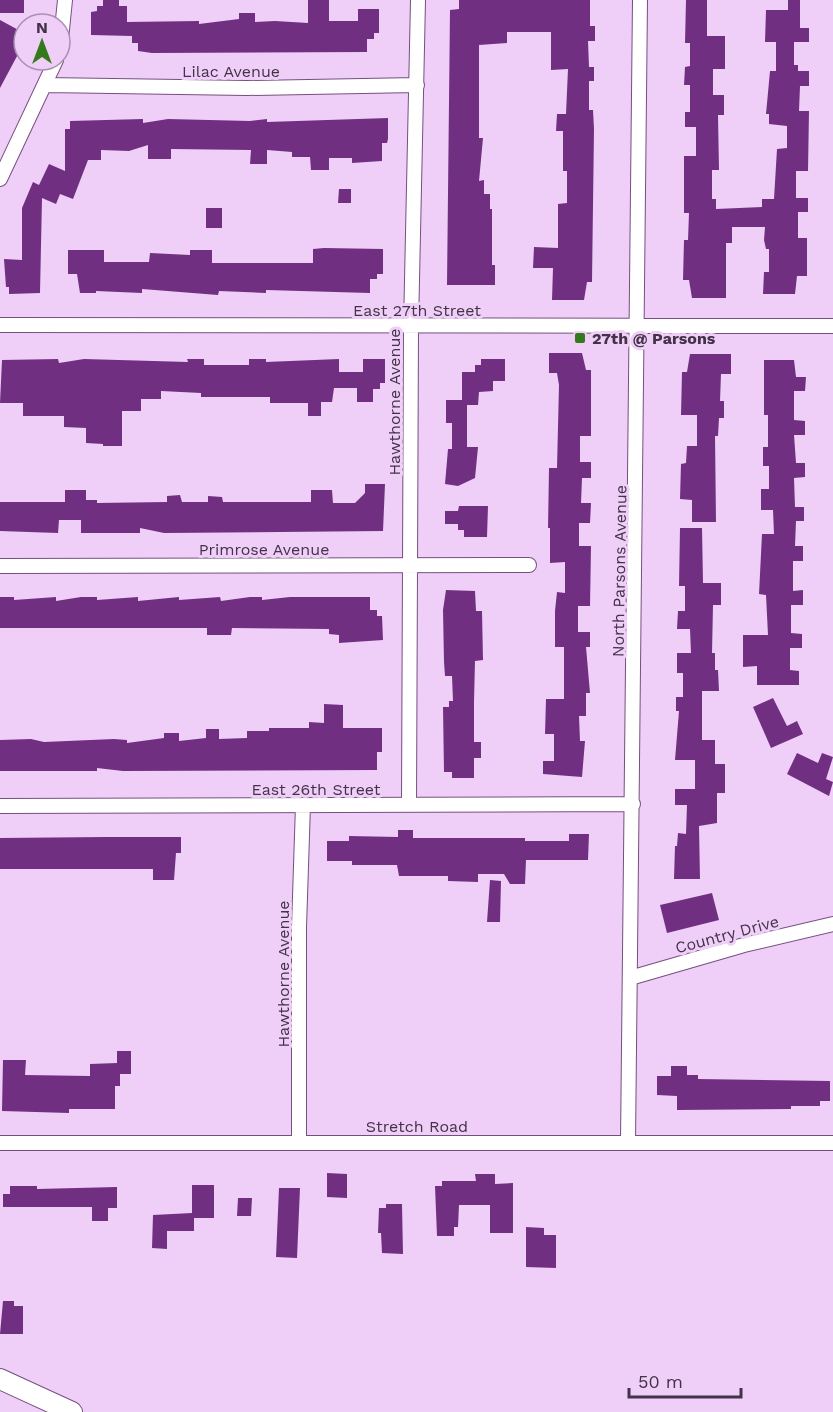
<svg xmlns="http://www.w3.org/2000/svg" width="833" height="1412" viewBox="0 0 833 1412" font-family="'Work Sans',sans-serif">
	<rect width="100%" height="100%" fill="#efcef8"/>
	<!-- building -->
	<path fill="#712f81" d="M0 0H24V13H0Z
		M103 0H119V6H127V22L199 21V24L239 19V13H255V22L275 21 308 23V0H329V21H358V9H379V33H374V39H367V52L152 53 138 51V43H132V36L91 35V12L97 11V6H103Z
		M459 0H590V26H595V41H588L589 67H594V81H589V110H593L594 129 592 282H587L584 300H552L553 268H533L534 247 558 248V204L567 203V171H563V131H556L557 114H566L568 69 551 70V32H507V43L479 45V138H483L479 181 484 180V194H490V209H492V265H495V285H447L450 10 459 9Z
		M686 0H707V36H725V69H713V95H724V115H718L719 170H712V199H716V209L762 207V199H774L777 149 787 148V126L769 124V114H766L770 71H776V42H765L766 10H788V0H800V28H809V42H794V65H798V71H809V86H800L799 111H809L808 171H796V198H808V212H798V238H807V276H797L795 294H763L764 272H769V249H766L764 240 765 227H732V243H726V298H692L689 280H683L684 240H688L689 213H684V156H696V127H685V112H690V85H684L685 67 690 66V43H685Z
		M0 20 24 33V43L0 88Z
		M388 118V139L387 143H382V161L352 163V158H329V170H311L310 157H292V152L267 150V164H250L251 150 171 149V159H148V145L129 151 101 150V160H88L73 199 60 194 56 204 42 198 40 293 9 294V287H6L4 259 22 260V208L33 182 39 185 49 164 65 171V129H70V121L143 119V123L168 119 250 121 267 119V122Z
		M339 189H351V203H338Z
		M206 208H222V228H206Z
		M324 248 383 249V274H377V279H370V293L266 290V293L219 291 218 295 142 289V293L96 291V293H80L77 274H68V250H104V262H149L150 253 190 255V250H212V263H313V249Z
		M549 353H582L586 370H591V436H580V462H591V478H582L581 503H591L590 523H579V546H591L590 606H578V632H590V647H586L590 693H586V716H579L580 741H585L582 777 543 774V761H554V734H545L546 699H564V647H555V611L557 592 565 593V562L550 563V528H548L549 468H557L559 385 557 373H549Z
		M690 354H731V374H721L720 401H724V418H719L718 436H715L716 522H692V500L680 499 681 464 686 463 687 446H697V415H681L682 372H687Z
		M58 359 59 363 84 359 188 362 187 359H204V365H249V359H266V362L339 359V372H363V359H385V383H380V389H373V402H357V388H334L332 402H321V416H308V403H270V397H201V393L161 391V399H141V411H122V446H103V444L86 443V428L64 427V416H23V403H0L2 360Z
		M481 359H505V381H493V391L479 392 478 405H467V447H478L475 478 458 486 445 484 448 449H452V423H446V400H462V372H475V365H481Z
		M764 360H794L796 377H806L805 391H794V420L805 421V435H794L796 463H805V477L794 478 795 507H804V521H796L795 546H803V561H793V591L803 590V605H791V633L802 634V648H790V670L799 671V685H757V666L743 667V635H768L766 595 759 594 762 534H774L773 510H761V489H769V466H763V447H768V415H764Z
		M365 484H385L383 531 164 533 140 528V533H81V520H59L58 533 0 531V502H65V490H86V500H97V503L167 502V496L180 495 182 502H208V496L222 497 223 502H311V490H332L333 503H355L365 493Z
		M459 506H488L487 537H464V530H458V524H445V511H458Z
		M680 528H702L703 583H721V605H713L712 653H715V670H718L719 691H702V740H715V764H725V793H717V823L699 826 700 879H674L675 846H677L678 833 686 834 687 805H675V789H695V760H675L679 711H676V697H683V673H677V653H691L690 629H677L678 611H685V586H679Z
		M446 590 475 591 476 611H482L483 660 475 661 474 701V742H481V758H474V778H452V772H444L443 707H449V701H453L452 676H445L444 662 443 610Z
		M0 597H14V600L56 597V601L81 597H97V600L138 597V601L179 597V600L220 597 221 601 250 597H262V600L290 597H370V610H377V616H382L383 640 339 643V635L329 634V629L232 628 231 635H207V628H0Z
		M773 698 787 726 797 721 803 734 771 748 753 707Z
		M324 704 343 705V728H382V752H377V770L123 771 97 768V771H0V740L31 739 44 742 114 739 127 740V743L164 738V733H179V741L206 738V729H219V739L247 738V731H269V728H309V722L324 723Z
		M797 753 818 763 822 753 833 757 826 779 833 782 829 796 787 774Z
		M398 830H413V838H525V841H569V834H589L588 860H526L525 884H510L504 874H478V882L448 881V876H399L397 865H352V861H327V841H349V836L398 837Z
		M106 837H181V853H176L174 880H153V869H0V838Z
		M490 880 501 881 500 922H487Z
		M712 893 719 920 667 933 660 905Z
		M117 1051H131V1074H120V1086H115V1109H69V1113L2 1111 3 1060H26L25 1075 90 1076V1064L117 1063Z
		M671 1066H687V1075H698V1079L830 1081V1101H820V1106H791V1109L677 1110V1096L657 1095V1076H671Z
		M327 1173 347 1174V1198L327 1197Z
		M475 1174H495V1184L513 1183V1233H490V1205H459L458 1227H454V1236H437L435 1186H442V1181H476Z
		M192 1185H214V1218H194V1231H167V1249L152 1248 153 1215 192 1213Z
		M10 1186H37V1189L117 1187V1208H108V1221H92V1207H3V1194H10Z
		M279 1188H300L297 1258 276 1257Z
		M238 1198H252L251 1216H237Z
		M386 1204H402L403 1254 382 1253 381 1233H378L379 1208H386Z
		M526 1227 544 1228V1235H556V1268L526 1267Z
		M3 1301H14V1306H23V1334H0Z"/>
	<g fill="none" stroke-linecap="round" stroke-linejoin="round">
		<!-- street casing -->
		<g stroke="#75507f" stroke-width="16">
			<path id="street" d="M60 49 65 0
				M46 85 247 88 417 85
				M0 179 56 60
				M0 325 833 326
				M0 566 529 565
				M409 805 411 327 418 0
				M0 806 633 804
				M630 978 744 945 833 924
				M299 1142V927L303 805
				M0 1143H833
				M628 1143 640 0"/>
		</g>
		<!-- secondary casing -->
		<g stroke="#75507f" stroke-width="22">
			<path id="secondary" d="M0 1379 72 1412"/>
		</g>
		<!-- street -->
		<use href="#street" stroke="#fff" stroke-width="14"/>
		<!-- secondary -->
		<use href="#secondary" stroke="#fff" stroke-width="20"/>
	</g>
	<!-- markers -->
	<rect fill="#34791c" stroke="#efcef8" stroke-width="2" x="574" y="332" width="12" height="12" rx="3"/>
	<g text-anchor="middle" stroke-width="6" stroke-linejoin="round" paint-order="stroke">
		<!-- street labels -->
		<g font-size="16" fill="#433248" stroke="#efcef8">
			<text x="231" y="77">Lilac Avenue</text>
			<text x="417" y="316">East 27th Street</text>
			<text transform="translate(394 402) rotate(-90)" y="6">Hawthorne Avenue</text>
			<text x="264" y="555">Primrose Avenue</text>
			<text transform="translate(619 571) rotate(-89)" y="6">North Parsons Avenue</text>
			<text x="316" y="795">East 26th Street</text>
			<text transform="translate(727 934) rotate(-15)" y="6">Country Drive</text>
			<text transform="translate(283 974) rotate(-90)" y="6">Hawthorne Avenue</text>
			<text x="417" y="1132">Stretch Road</text>
		</g>
		<!-- poi labels -->
		<g font-size="16" font-weight="bold" fill="#433248" stroke="#efcef8" text-anchor="start">
			<text x="592" y="344">27th @ Parsons</text>
		</g>
	</g>
	<!-- north arrow -->
	<g transform="translate(42 42)"><circle r="28" fill="#efcef8" stroke="#aa90b2" stroke-width="1.5"/>
	<path d="M0-4.5L10 22L0 15L-10 22Z" fill="#34791c"/>
	<text y="-9" font-size="16" font-weight="bold" text-anchor="middle" fill="#433248">N</text>
	</g>
	<!-- scale -->
	<path d="M629 1388v9h112v-9" fill="none" stroke="#433248" stroke-width="3"/>
	<text x="638" y="1388" font-size="18" fill="#433248" stroke="#efcef8" stroke-width="4.5" paint-order="stroke">50 m</text>
</svg>
